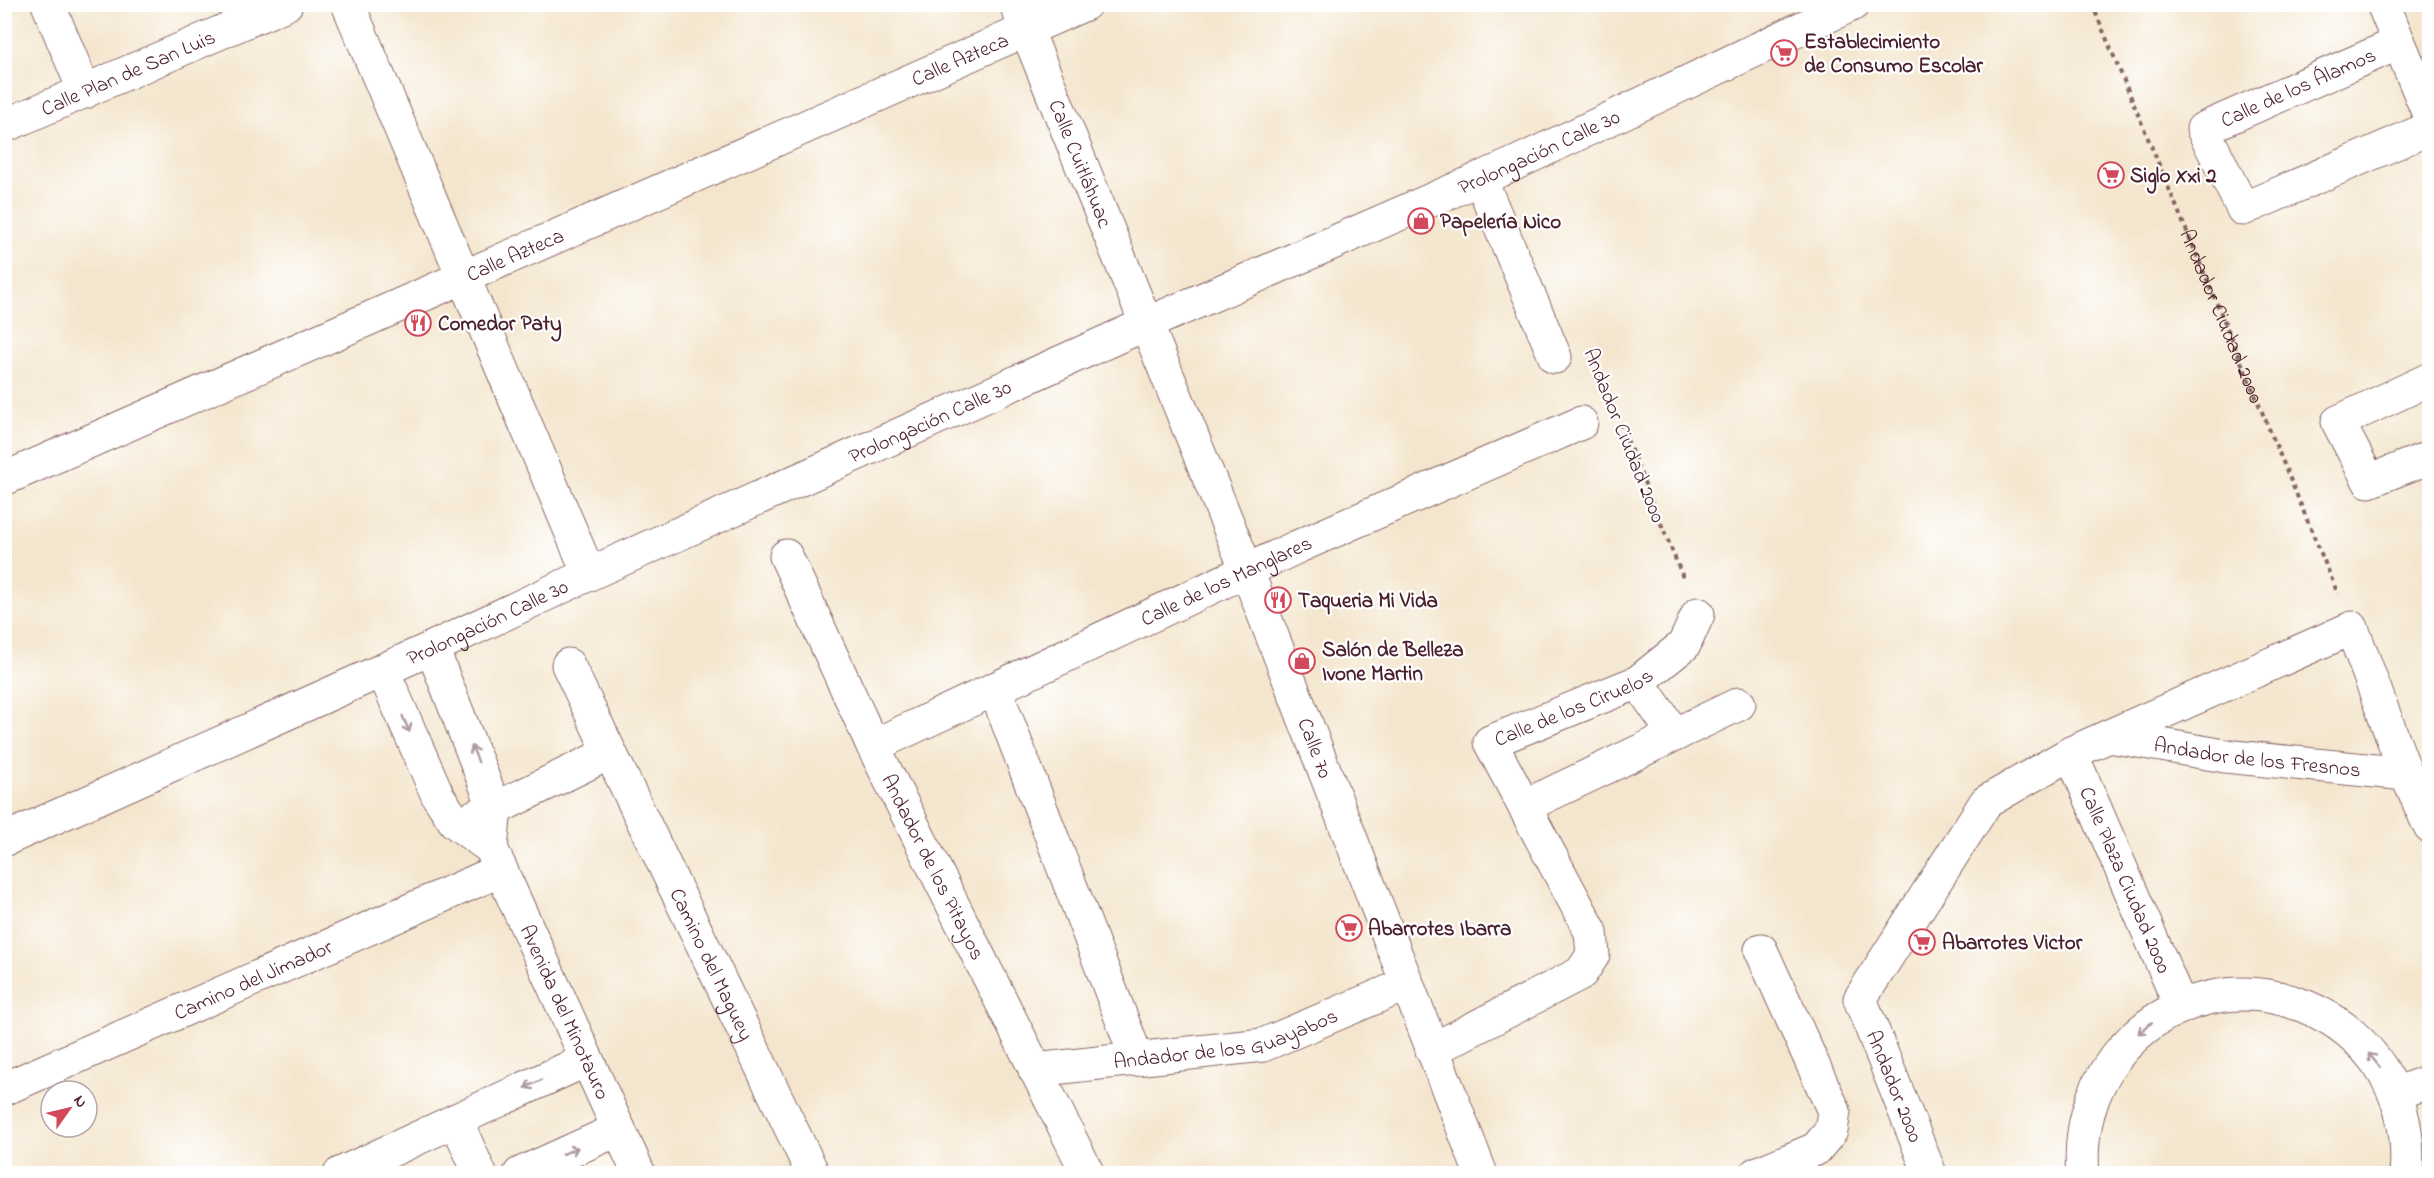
<svg xmlns="http://www.w3.org/2000/svg" width="2434" height="1178" viewBox="0 0 2434 1178" font-family="'Indie Flower',sans-serif">
	<rect width="100%" height="100%" fill="#fff"/>
	<filter id="ink" filterUnits="userSpaceOnUse"><feTurbulence type="fractalNoise" baseFrequency=".0167" numOctaves="2"/><feDisplacementMap in="SourceGraphic" scale="12" xChannelSelector="R" yChannelSelector="G"/><feConvolveMatrix kernelMatrix="1 2 1 2 8 2 1 2 1" color-interpolation-filters="sRGB"/></filter>
	<filter id="wash" filterUnits="userSpaceOnUse"><feTurbulence type="fractalNoise" baseFrequency=".008" numOctaves="4" result="noise"/><feDisplacementMap in="SourceGraphic" scale="24" xChannelSelector="R" yChannelSelector="G"/><feGaussianBlur stdDeviation="1.35" result="paint"/><feColorMatrix in="noise" values="0 0 0 0 0 0 0 0 0 0 0 0 0 0 0 0 0 1.4 0 .05"/><feComposite in="paint" operator="in"/></filter>
	<g filter="url(#wash)">
		<rect width="100%" height="100%" fill="#f4e6ce"/>
	</g>
	<g filter="url(#ink)">
		<g fill="none" stroke-linecap="round" stroke-linejoin="round">
			<!-- street casing -->
			<g stroke="#866564" stroke-width="35">
				<g id="street">
					<path d="M48 4 85 92"/>
					<path d="M348 4 589 574"/>
					<path d="M2383 4 2430 117"/>
					<path d="M2399 43 2203 129 2243 209 2430 128"/>
					<path d="M1480 178 1555 357"/>
					<path d="M2430 379 2338 422 2369 481 2430 457"/>
					<path id="s2" d="M4 479 1085 4"/>
					<path id="s3" d="M786 556 873 746 1088 1174"/>
					<path d="M432 648 495 809 491 848"/>
					<path id="s4" d="M568 665 813 1174"/>
					<path id="s5" d="M383 671 438 796 455 822 491 848 639 1174"/>
					<path d="M1638 682 1675 735"/>
					<path d="M995 689 1137 1059"/>
					<path id="s6" d="M2109 736 2225 756 2406 774"/>
					<path id="s7" d="M873 746 1297 547 1581 423"/>
					<path id="s8" d="M2071 753 2181 1007"/>
					<path d="M1525 806 1739 704"/>
					<path d="M475 816 495 809 609 753"/>
					<path id="s9" d="M4 840 432 648 589 574 1146 324 1514 164 1853 4"/>
					<path id="s10" d="M1432 1050 1581 973 1593 955 1591 932 1490 742 1638 682 1684 645 1698 614"/>
					<path id="s11" d="M1035 1070 1263 1045 1407 984"/>
					<path id="s12" d="M4 1089 501 870"/>
					<path d="M2395 1094 2430 1081"/>
					<path d="M456 1120 480 1174"/>
					<path d="M340 1174 586 1060"/>
					<path d="M520 1174 619 1129"/>
					<path d="M1756 1174 1816 1149 1831 1131 1834 1111 1761 950"/>
					<path d="M1930 1174 1860 999 1986 802 2071 753 2352 628 2406 774 2430 827"/>
					<path d="M2083 1174C2079 1133 2090 1091 2115 1058 2217 929 2421 1010 2406 1174"/>
				</g>
			</g>
			<!-- secondary casing -->
			<g stroke="#866564" stroke-width="35">
				<g id="secondary">
					<path id="s13" d="M1016 4 1247 571 1481 1174"/>
					<path id="s14" d="M4 126 286 4"/>
				</g>
			</g>
			<!-- path -->
			<g stroke="#866564" stroke-width="4" stroke-dasharray="4.5 4.5" stroke-linecap="butt">
				<path id="s1" d="M2092 4 2338 594"/>
				<path d="M1594 359 1608 394"/>
				<path d="M1620 423 1684 580"/>
			</g>
			<!-- street -->
			<use href="#street" stroke="#fff" stroke-width="33"/>
			<!-- secondary -->
			<use href="#secondary" stroke="#fff" stroke-width="33"/>
		</g>
		<!-- one-way arrows -->
		<defs><path id="oneway-shaft" d="M-6 0H5M1.5-3L5.5 0L1.5 3" fill="none" stroke-width="1.6" stroke-linecap="round" stroke-linejoin="round" transform="scale(1.5)"/></defs>
		<g stroke="#ae9aa0">
			<use href="#oneway-shaft" transform="translate(406 724) rotate(66)"/>
			<use href="#oneway-shaft" transform="translate(475 754) rotate(-112)"/>
			<use href="#oneway-shaft" transform="translate(2145 1028) rotate(140)"/>
			<use href="#oneway-shaft" transform="translate(2374 1060) rotate(-129)"/>
			<use href="#oneway-shaft" transform="translate(533 1084) rotate(155)"/>
			<use href="#oneway-shaft" transform="translate(570 1151) rotate(-24)"/>
		</g>
	</g>
	<!-- icons -->
	<defs>
		<g id="supermarket-ring" transform="scale(1.35)"><circle r="9.5" fill="#fff" stroke="#d1495b" stroke-width="1.5"/><path d="M-6-5.5h2.5l.6 2H6L4.5 2H-2.5L-4.4-4H-6ZM-1.5 3.2a1.3 1.3 0 1 0 .1 0ZM3 3.2a1.3 1.3 0 1 0 .1 0Z" fill="#d1495b"/></g>
		<g id="shop-ring" transform="scale(1.35)"><circle r="9.5" fill="#fff" stroke="#d1495b" stroke-width="1.5"/><path d="M-5-2.5h2.3a2.7 3.5 0 0 1 5.4 0H5L5.5 6h-11ZM-1.5-2.5h3a1.5 2.3 0 0 0-3 0Z" fill="#d1495b"/></g>
		<g id="restaurant-ring" transform="scale(1.35)"><circle r="9.5" fill="#fff" stroke="#d1495b" stroke-width="1.5"/><path d="M-5-6h1v4h1v-4h1v4h1v-4h1v5L-1.5 .5V6h-2V.5L-5-1ZM5-6V6H3V1.5H1.5Q1.5-4 5-6Z" fill="#d1495b"/></g>
	</defs>
	<g fill-rule="evenodd">
		<use href="#supermarket-ring" x="1784" y="53"/>
		<use href="#supermarket-ring" x="2111" y="175"/>
		<use href="#shop-ring" x="1421" y="221"/>
		<use href="#restaurant-ring" x="418" y="323"/>
		<use href="#restaurant-ring" x="1278" y="600"/>
		<use href="#shop-ring" x="1302" y="661"/>
		<use href="#supermarket-ring" x="1349" y="928"/>
		<use href="#supermarket-ring" x="1922" y="942"/>
	</g>
	<g text-anchor="middle" stroke-width="4.5" stroke-linejoin="round" paint-order="stroke">
		<!-- poi labels -->
		<g font-size="21" font-weight="bold" fill="#4a1f2b" stroke="#fff" text-anchor="start">
			<text x="1804" y="48">Establecimiento<tspan x="1804" dy="24">de Consumo Escolar</tspan></text>
			<text x="2130" y="182">Siglo Xxi 2</text>
			<text x="1440" y="228">Papelería Nico</text>
			<text x="438" y="330">Comedor Paty</text>
			<text x="1298" y="607">Taqueria Mi Vida</text>
			<text x="1322" y="656">Salón de Belleza<tspan x="1322" dy="24">Ivone Martin</tspan></text>
			<text x="1368" y="935">Abarrotes Ibarra</text>
			<text x="1942" y="949">Abarrotes Victor</text>
		</g>
		<!-- street labels -->
		<g font-size="21" fill="#4a1f2b" stroke="#fff">
			<text dy="7" stroke="none"><textPath href="#s2" startOffset="1044">Calle Azteca</textPath></text>
			<text dy="7" stroke="none"><textPath href="#s14" startOffset="135">Calle Plan de San Luis</textPath></text>
			<text transform="translate(2298 87) rotate(-24)" y="7">Calle de los Álamos</text>
			<text dy="7" stroke="none"><textPath href="#s9" startOffset="1682">Prolongación Calle 30</textPath></text>
			<text dy="7" stroke="none"><textPath href="#s13" startOffset="172">Calle Cuitláhuac</textPath></text>
			<text dy="7" stroke="none"><textPath href="#s2" startOffset="558">Calle Azteca</textPath></text>
			<text dy="7" stroke="none"><textPath href="#s1" startOffset="338">Andador Ciudad 2000</textPath></text>
			<text dy="7" stroke="none"><textPath href="#s9" startOffset="1016">Prolongación Calle 30</textPath></text>
			<text transform="translate(1625 435) rotate(68)" y="7">Andador Ciudad 2000</text>
			<text dy="7" stroke="none"><textPath href="#s7" startOffset="390">Calle de los Manglares</textPath></text>
			<text dy="7" stroke="none"><textPath href="#s9" startOffset="530">Prolongación Calle 30</textPath></text>
			<text dy="7" stroke="none"><textPath href="#s10" startOffset="518">Calle de los Ciruelos</textPath></text>
			<text dy="7" stroke="none"><textPath href="#s13" startOffset="802">Calle 70</textPath></text>
			<text dy="7" stroke="none"><textPath href="#s6" startOffset="150">Andador de los Fresnos</textPath></text>
			<text dy="7" stroke="none"><textPath href="#s3" startOffset="344">Andador de los Pitayos</textPath></text>
			<text dy="7" stroke="none"><textPath href="#s8" startOffset="138">Calle Plaza Ciudad 2000</textPath></text>
			<text dy="7" stroke="none"><textPath href="#s4" startOffset="332">Camino del Maguey</textPath></text>
			<text dy="7" stroke="none"><textPath href="#s12" startOffset="272">Camino del Jimador</textPath></text>
			<text dy="7" stroke="none"><textPath href="#s5" startOffset="392">Avenida del Minotauro</textPath></text>
			<text dy="7" stroke="none"><textPath href="#s11" startOffset="194">Andador de los Guayabos</textPath></text>
			<text transform="translate(1895 1086) rotate(68)" y="7">Andador 2000</text>
		</g>
	</g>
	<!-- margin -->
	<rect width="2434" height="1178" fill="none" stroke="#fff" stroke-width="24"/>
	<!-- north arrow -->
	<g transform="translate(69 1109) rotate(56)"><circle r="28" fill="#ffffff" stroke="#b7a5aa" stroke-width="1.5"/>
	<path d="M0-4.5L10 22L0 15L-10 22Z" fill="#d1495b"/>
	<text y="-9" font-size="16" font-weight="bold" text-anchor="middle" fill="#4a1f2b">N</text>
	</g>
</svg>
